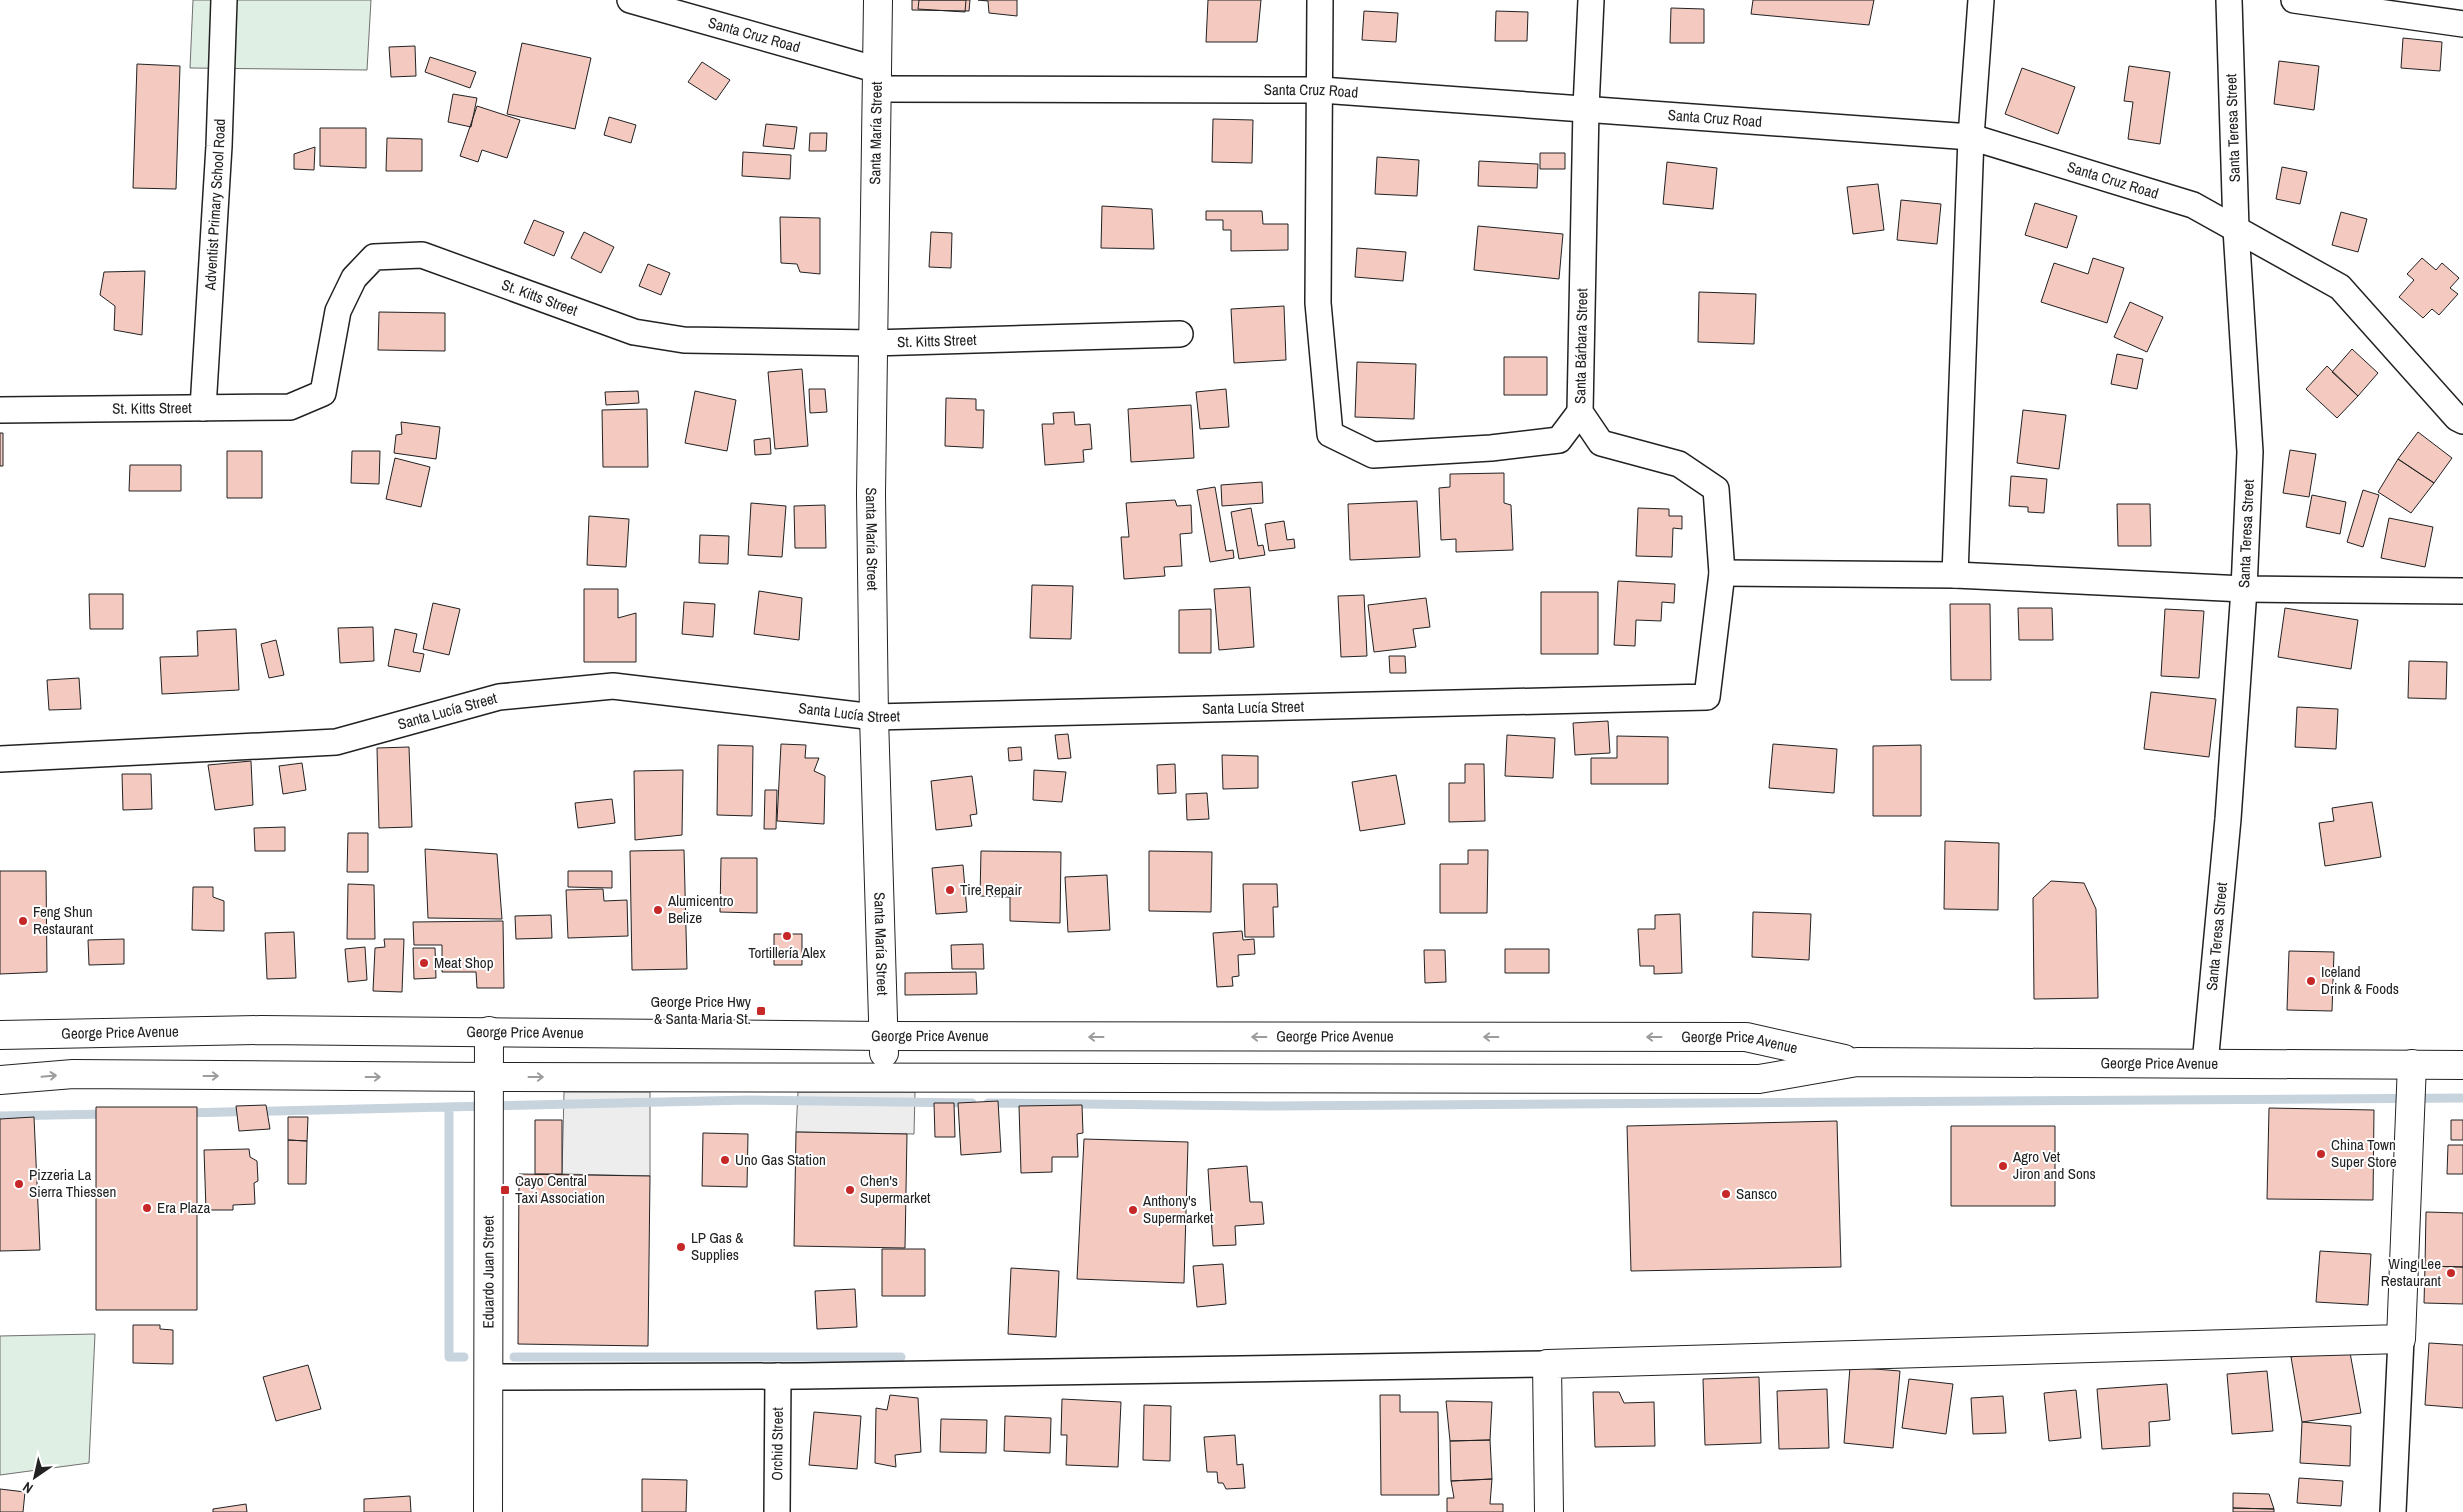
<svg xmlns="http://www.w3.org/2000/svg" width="2463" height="1512" viewBox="0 0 2463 1512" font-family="'Archivo Narrow',sans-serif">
	<rect width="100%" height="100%" fill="#fff"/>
	<!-- green -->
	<path fill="#e0efe3" stroke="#6f6f6f" d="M193 0H371L367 70 190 68Z
		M95 1334 89 1463 0 1475V1336Z"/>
	<!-- parking -->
	<path fill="#ededed" stroke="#6f6f6f" d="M564 1092H650V1176L562 1174Z
		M798 1092H915L914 1134 796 1132Z"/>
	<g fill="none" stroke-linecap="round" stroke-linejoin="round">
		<!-- stream -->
		<path stroke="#c7d3dd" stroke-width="9" d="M988 1103 1262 1106 2463 1098
			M449 1108V1357H464
			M185 1113 750 1100 972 1103
			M0 1116 107 1114
			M514 1357H901"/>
	</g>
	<!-- building -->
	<path fill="#f3c9c0" stroke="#222" d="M912 0H970L969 11 912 10Z
		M919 0H966L965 12 918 9Z
		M978 0H1017V16L989 13 988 1Z
		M1208 0H1261L1257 42H1206Z
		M1753 0H1874L1869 25 1751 14Z
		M1671 8 1704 9V43H1670Z
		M1364 11 1398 13 1396 42 1362 40Z
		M1496 11 1528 12 1527 41H1495Z
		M2403 38 2442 42 2440 71 2401 68Z
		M522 43 591 58 575 129 507 114Z
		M415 46 416 76 391 77 389 47Z
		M430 57 476 72 470 88 425 72Z
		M2279 61 2319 66 2314 110 2274 104Z
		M702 62 730 80 716 100 688 82Z
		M137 64 180 66 176 189 133 188Z
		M2129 66 2170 72 2160 144 2128 139 2133 102 2124 101Z
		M2022 68 2075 87 2058 134 2005 114Z
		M453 94 477 98 471 127 448 122Z
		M477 106 520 120 507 158 482 150 478 162 460 156Z
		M609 117 636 125 631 143 604 135Z
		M1213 119 1253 120 1252 163 1212 162Z
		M766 124 797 127 794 149 763 146Z
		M320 128H366V168L320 166Z
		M810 133H827L826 151H809Z
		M387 138 422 139V171H386Z
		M315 147 314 170 294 169V154Z
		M743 152 791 155 790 179 742 176Z
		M1540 153H1565V169H1540Z
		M1377 157 1419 160 1417 196 1375 194Z
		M1479 161 1538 164 1537 188 1478 186Z
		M1667 162 1717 168 1713 209 1663 204Z
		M2282 167 2307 172 2300 204 2276 199Z
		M1878 184 1884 230 1853 234 1847 187Z
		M1901 200 1941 204 1937 244 1897 240Z
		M2035 203 2077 216 2067 248 2025 235Z
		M1102 206 1152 209 1154 249 1101 248Z
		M1206 211H1262L1263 224H1288V250L1231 251V230H1223V220H1206Z
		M2341 212 2367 219 2358 252 2332 245Z
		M780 217 820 218V274L800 272 797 264 781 263Z
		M534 220 564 232 554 256 524 243Z
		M1478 226 1563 234 1559 279 1474 270Z
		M584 232 614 247 601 273 571 258Z
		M931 232 952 233 951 268 929 267Z
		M1357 248 1406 252 1403 281 1355 277Z
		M2093 258 2124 268 2107 323 2041 302 2054 263 2088 274Z
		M2422 258 2436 270 2442 263 2459 278 2450 288 2458 294 2439 315 2432 309 2423 318 2399 297 2414 280 2407 274Z
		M648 264 670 273 661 295 639 286Z
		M145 271 142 335 114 330 115 306 100 295 104 272Z
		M1699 292 1756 294 1754 344 1698 342Z
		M2130 302 2163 317 2147 352 2114 337Z
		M1284 306 1286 360 1234 363 1231 309Z
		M379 312 445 313V351L378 350Z
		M2352 349 2378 373 2358 396 2332 372Z
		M2117 354 2143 359 2137 389 2111 384Z
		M1504 357H1547V395H1504Z
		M1357 362 1416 364 1414 419 1355 417Z
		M2327 366 2358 396 2337 418 2306 389Z
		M802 369 808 446 775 449 768 372Z
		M809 389H825L827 412 810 413Z
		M1226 389 1229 427 1200 429 1196 392Z
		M638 391 639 403 606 405 605 392Z
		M695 391 736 400 727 451 685 443Z
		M946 398 976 399V410H984L983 448 945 446Z
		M1191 405 1194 458 1131 462 1128 409Z
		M647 409 648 467H603L602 410Z
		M2023 410 2066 415 2059 469 2017 463Z
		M1074 412 1075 425 1090 424 1092 449 1083 450 1084 462 1045 465 1042 424H1054L1053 413Z
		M401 422 440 427 436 459 394 453 396 435 402 434Z
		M2418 432 2452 458 2434 483 2398 459Z
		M0 433H3V466H0Z
		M770 438 771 454 755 455 754 440Z
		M2290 450 2316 454 2309 497 2283 493Z
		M227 451H262V498H227Z
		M352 451H380L379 484 351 483Z
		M395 458 430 467 421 507 386 499Z
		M2398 459 2434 483 2411 513 2378 492Z
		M130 465H181V491H129Z
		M1504 473V503L1511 505 1513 550 1456 552V539L1441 540 1439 488 1450 487V474Z
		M2011 476 2047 479 2044 513 2028 512V507L2009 506Z
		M1262 482 1263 503 1222 506 1221 485Z
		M1215 487 1226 551 1233 550 1234 558 1210 562 1197 490Z
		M2363 490 2379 495 2363 547 2347 542Z
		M2312 495 2346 502 2340 534 2306 527Z
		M1175 500 1177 506 1191 505 1192 533 1180 534 1182 566 1164 567 1165 576 1124 579 1121 537H1129L1126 503Z
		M1417 501 1420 557 1350 560 1348 504Z
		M751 503 786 506 782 557 748 555Z
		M2117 504H2150L2151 546H2118Z
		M825 505 826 548H795L794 506Z
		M1251 508 1258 546 1263 545 1265 555 1239 559 1231 512Z
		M1638 508 1669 509V516H1682V529L1673 528 1672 557 1636 556Z
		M589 516 629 519 626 567 587 565Z
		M2389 518 2433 527 2425 567 2381 558Z
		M1284 521 1287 540 1294 539 1295 548 1269 551 1265 524Z
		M700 535 729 536 728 564 699 563Z
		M1618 581 1675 584 1674 603 1662 602 1661 621 1636 620 1635 646 1614 645Z
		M1032 585 1073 586 1071 639 1030 638Z
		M1250 587 1254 647 1219 650 1214 589Z
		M584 589H618V618L636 613V662H584Z
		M759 591 802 598 799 640 754 634Z
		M1541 592H1598V654H1541Z
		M89 594H123V629H90Z
		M1364 595 1367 656 1341 657 1338 596Z
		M1426 598 1430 627 1413 629 1416 647 1374 652 1368 605Z
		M684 602 715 604 713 637 682 634Z
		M433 603 460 609 449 655 423 649Z
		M1950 604H1990L1991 680H1951Z
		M2018 608H2052L2053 640H2019Z
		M2285 608 2358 620 2351 669 2278 657Z
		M1211 609V653H1179V610Z
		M2165 609 2204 611 2199 678 2161 676Z
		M373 627 374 661 340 663 338 628Z
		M236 629 239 690 162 694 160 657 198 656 197 631Z
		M395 629 417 634 413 652 424 654 420 672 388 666Z
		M276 640 284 675 269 678 261 644Z
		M1389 656H1405L1406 673H1390Z
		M2409 661 2447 662 2446 699 2408 698Z
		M79 678 81 709 49 710 47 680Z
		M2151 692 2216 699 2209 757 2144 749Z
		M2297 707 2338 709 2336 749 2295 747Z
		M1608 721 1610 753 1575 755 1573 723Z
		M1068 734 1071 758 1058 759 1055 735Z
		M1507 735 1555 738 1553 778 1505 776Z
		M1617 736 1668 737V784H1591V758H1617Z
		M781 744 806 745 805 758H819L814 771 825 776 824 824 777 821Z
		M1773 744 1837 749 1834 793 1769 788Z
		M718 745 753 746 752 816 717 815Z
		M1921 745V816H1873V746Z
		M409 747 412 827 379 828 377 748Z
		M1021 747 1022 760 1009 761 1008 748Z
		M1222 755 1258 756V788L1223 789Z
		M251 761 253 805 215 810 208 765Z
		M302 763 306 790 283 794 279 766Z
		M1175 764 1176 793 1158 794 1157 765Z
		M1465 764H1484L1485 821 1449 822V783H1465Z
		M683 770 682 835 635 840 634 771Z
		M1034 770 1066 772 1062 802 1033 800Z
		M122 774H151L152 809 123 810Z
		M1396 775 1405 824 1360 831 1352 782Z
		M972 776 977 814 970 815 972 826 936 830 931 781Z
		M765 790H777L776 829H764Z
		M1207 793 1209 819 1187 820 1186 794Z
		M612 799 615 823 578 828 575 803Z
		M2372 802 2381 857 2325 866 2319 823 2334 821 2332 808Z
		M285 827V851H255L254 828Z
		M348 833H368V872H347Z
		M1945 841 1999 843 1998 910 1944 909Z
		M425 849 497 854 502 919 428 918Z
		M684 850 687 969 632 970 630 851Z
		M1468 850H1488L1487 913H1440V864H1468Z
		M981 851 1061 852 1060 923 1010 921V897L980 896Z
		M1149 851 1212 852 1211 912 1149 911Z
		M721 858H757V913L720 912Z
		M963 865 967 912 936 914 932 868Z
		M0 871H46L47 972 0 974Z
		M568 871H612V888L568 887Z
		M1107 875 1110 930 1068 932 1065 877Z
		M2051 881 2084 883 2096 909 2098 998 2034 999 2033 898Z
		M348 884 374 885 375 939H347Z
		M1243 884H1277L1278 907H1273L1274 937H1245Z
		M193 887H213V897L224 901V931L192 930Z
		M603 889 604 901 627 900 628 936 568 938 566 890Z
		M1753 912 1811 914 1809 960 1752 957Z
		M1680 914 1682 973 1654 974V966H1640L1638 929H1655V915Z
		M551 915 552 938 516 939 515 916Z
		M503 921 504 988H477L476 972H442V945H414L413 922Z
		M1242 931 1243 940 1254 939 1255 954 1238 955 1239 976 1232 977 1233 986 1217 987 1213 933Z
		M294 932 296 978 267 979 265 933Z
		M774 934H802V965H774Z
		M124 939V964L89 965 88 940Z
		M384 939H404L402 992 373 991 375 948 385 947Z
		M983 944 984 969H952L951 945Z
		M365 947 367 980 348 982 345 949Z
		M413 948H435L436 978 414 979Z
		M1505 949H1549V973H1505Z
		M1424 950H1445L1446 982 1425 983Z
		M2289 951 2334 952 2332 1011 2287 1010Z
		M976 972 977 994 905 995V973Z
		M998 1101 1001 1152 961 1155 958 1103Z
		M934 1103H954L955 1137H935Z
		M266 1105 270 1129 239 1131 236 1106Z
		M1082 1105 1083 1133 1077 1134 1078 1157H1052V1172L1021 1173 1019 1106Z
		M96 1107H197V1310H96Z
		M2269 1108 2374 1110 2373 1200 2267 1199Z
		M34 1117 40 1250 0 1251V1119Z
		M288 1117H308L307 1141 288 1140Z
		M535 1120H562V1174H535Z
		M2451 1120H2463V1140H2451Z
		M1837 1121 1841 1267 1631 1271 1627 1126Z
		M1951 1126H2055V1206H1951Z
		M796 1132 907 1134 905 1248 794 1246Z
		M703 1133 748 1134 747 1187 702 1186Z
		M1084 1139 1188 1142 1184 1283 1077 1279Z
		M288 1140 307 1141 306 1184H288Z
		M2448 1145H2463V1174H2447Z
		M249 1149 250 1157 257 1161 258 1181 254 1183 255 1204 233 1205V1210H206L204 1150Z
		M1247 1166 1250 1202H1262L1264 1224 1235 1226 1236 1245 1213 1246 1208 1169Z
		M519 1174 650 1176 648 1346 518 1344Z
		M2426 1212 2463 1213V1267L2425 1266Z
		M882 1249H925V1296H882Z
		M2320 1251 2371 1254 2368 1305 2316 1302Z
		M1223 1264 1226 1304 1197 1307 1193 1266Z
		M2425 1266 2463 1267V1304L2424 1303Z
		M1011 1268 1059 1271 1056 1337 1008 1334Z
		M855 1289 857 1327 817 1329 815 1291Z
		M133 1325H160V1329L173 1330V1364L133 1363Z
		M2429 1343 2463 1345V1408L2425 1405Z
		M2349 1347 2361 1413 2302 1422 2291 1357Z
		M308 1365 321 1409 276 1421 263 1377Z
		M1850 1367 1900 1371 1893 1448 1844 1443Z
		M2267 1371 2273 1431 2232 1434 2227 1374Z
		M1759 1377 1761 1443 1705 1445 1703 1379Z
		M1909 1379 1953 1384 1946 1434 1902 1428Z
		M2167 1384 2170 1420 2149 1422 2150 1446 2102 1449 2097 1389Z
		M1827 1389 1829 1448 1779 1449 1777 1391Z
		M2076 1390 2081 1438 2049 1441 2044 1393Z
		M1593 1392H1619L1624 1403 1654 1402 1655 1446 1595 1447Z
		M890 1395 918 1398 921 1452 895 1455 896 1467 875 1463 876 1408 887 1410Z
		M1380 1395H1400V1412H1438L1439 1495H1381Z
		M2003 1396 2006 1433 1973 1434 1971 1398Z
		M1062 1399 1121 1402 1118 1467 1066 1465 1067 1435H1061Z
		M1446 1401 1492 1402 1490 1440 1450 1441Z
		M1144 1405 1171 1406 1170 1461 1143 1460Z
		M814 1412 861 1416 857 1469 809 1465Z
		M1005 1416 1051 1418 1050 1453 1004 1451Z
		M941 1419 987 1420 986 1453 940 1452Z
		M2302 1422 2351 1426 2350 1466 2300 1463Z
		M1235 1435 1237 1465 1243 1464 1245 1488 1226 1489 1223 1483H1218L1217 1472H1207L1204 1437Z
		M1490 1440 1492 1479 1451 1481 1450 1441Z
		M2299 1478 2343 1481 2341 1506 2297 1503Z
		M642 1479 687 1480 686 1512H642Z
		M1492 1479 1490 1504H1503V1512H1447V1498H1454L1451 1481Z
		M0 1489 25 1492 23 1512H0Z
		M2233 1493 2269 1494 2274 1509 2233 1508Z
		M410 1496 411 1512H364V1499Z
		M246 1504 247 1512H213V1509Z
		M2233 1508 2274 1509V1512H2233Z"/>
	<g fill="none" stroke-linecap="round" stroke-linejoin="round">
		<!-- street casing -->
		<g stroke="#222" stroke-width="28">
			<g id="street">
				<path id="s1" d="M630 0 878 70"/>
				<path d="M1320 0 1318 303 1330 434 1373 455 1491 448 1559 440 1580 412"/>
				<path d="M2294 0 2463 24"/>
				<path id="s2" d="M877 89 1321 90 1971 137 2193 205 2340 287 2457 418 2463 421"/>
				<path id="s3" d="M203 408 219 146 224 0"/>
				<path id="s4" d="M0 410 290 407 323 393 338 311 354 278 374 257 422 255 634 332 684 340 872 343 1180 334"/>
				<path d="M1722 573 1955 575 2244 589 2463 591"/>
				<path d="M1955 575 1971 137 1981 0"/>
				<path id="s5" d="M0 759 336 742 499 697 613 686 874 717 1707 697 1722 573 1716 489 1679 464 1601 443 1580 412 1586 108 1591 0"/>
				<path id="s6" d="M2205 1064 2228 819 2244 589 2250 452 2236 229 2229 0"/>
				<path d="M489 1377 802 1376 1547 1364"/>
				<path id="s7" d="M777 1512 778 1376"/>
				<path d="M2393 1512 2401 1339"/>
			</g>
		</g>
		<!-- secondary casing -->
		<g stroke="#222" stroke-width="30">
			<g id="secondary">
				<path id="s8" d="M878 0 871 494 874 717 884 1053"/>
				<path id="s9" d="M0 1035 261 1030 884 1036 1746 1037 1844 1059"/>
				<path id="s10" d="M0 1080 73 1074 488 1077 1759 1079 1857 1062 2463 1065"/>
				<path id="s11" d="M488 1512 489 1031"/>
				<path d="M1549 1512 1547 1364 2401 1339 2412 1064"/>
			</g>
		</g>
		<!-- street -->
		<use href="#street" stroke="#fff" stroke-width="25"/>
		<!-- secondary -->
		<use href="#secondary" stroke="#fff" stroke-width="28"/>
	</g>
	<!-- one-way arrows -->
	<defs><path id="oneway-shaft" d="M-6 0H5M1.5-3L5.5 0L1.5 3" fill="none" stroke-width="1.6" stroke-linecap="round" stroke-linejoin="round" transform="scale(1.25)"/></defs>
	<g stroke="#9c9c9c">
		<use href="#oneway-shaft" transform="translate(1096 1037) rotate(-180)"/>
		<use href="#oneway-shaft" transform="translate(1259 1037) rotate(-180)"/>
		<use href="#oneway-shaft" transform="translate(1491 1037) rotate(-180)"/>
		<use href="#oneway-shaft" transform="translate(1654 1037) rotate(-180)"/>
		<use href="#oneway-shaft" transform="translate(49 1076) rotate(-5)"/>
		<use href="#oneway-shaft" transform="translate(211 1076)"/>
		<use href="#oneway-shaft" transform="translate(373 1077)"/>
		<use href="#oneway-shaft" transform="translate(536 1077)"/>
	</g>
	<!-- markers -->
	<g fill="#c62828" stroke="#fff" stroke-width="2">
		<circle cx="950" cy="890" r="5"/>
		<circle cx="658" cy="910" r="5"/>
		<circle cx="23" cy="921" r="5"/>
		<circle cx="787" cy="936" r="5"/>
		<circle cx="424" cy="963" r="5"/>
		<circle cx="2311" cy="981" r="5"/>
		<rect x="756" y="1006" width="10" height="10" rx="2.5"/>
		<circle cx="2321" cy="1154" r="5"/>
		<circle cx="725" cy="1160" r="5"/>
		<circle cx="2003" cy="1166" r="5"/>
		<circle cx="19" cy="1184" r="5"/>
		<rect x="500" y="1185" width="10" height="10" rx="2.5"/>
		<circle cx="850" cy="1190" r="5"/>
		<circle cx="1726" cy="1194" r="5"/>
		<circle cx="147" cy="1208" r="5"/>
		<circle cx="1133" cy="1210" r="5"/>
		<circle cx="681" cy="1247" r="5"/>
		<circle cx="2451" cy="1273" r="5"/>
	</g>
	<g text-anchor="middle" stroke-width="4" stroke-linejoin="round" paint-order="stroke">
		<!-- street labels -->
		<g font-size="15" fill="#222" stroke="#fff">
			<text dy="5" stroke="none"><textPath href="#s1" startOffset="129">Santa Cruz Road</textPath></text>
			<text dy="5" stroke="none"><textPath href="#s2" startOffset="434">Santa Cruz Road</textPath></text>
			<text dy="5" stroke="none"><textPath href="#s2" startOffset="839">Santa Cruz Road</textPath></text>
			<text transform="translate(2233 128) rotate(-92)" y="5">Santa Teresa Street</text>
			<text transform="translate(876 133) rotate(-89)" y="5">Santa María Street</text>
			<text dy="5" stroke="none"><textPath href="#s2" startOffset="1244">Santa Cruz Road</textPath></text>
			<text dy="5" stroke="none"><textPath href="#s3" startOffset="204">Adventist Primary School Road</textPath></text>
			<text dy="5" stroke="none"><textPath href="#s4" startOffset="648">St. Kitts Street</textPath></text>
			<text dy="5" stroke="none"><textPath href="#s4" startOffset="1052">St. Kitts Street</textPath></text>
			<text dy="5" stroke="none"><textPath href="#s5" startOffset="2154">Santa Bárbara Street</textPath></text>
			<text dy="5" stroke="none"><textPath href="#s4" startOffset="152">St. Kitts Street</textPath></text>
			<text dy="5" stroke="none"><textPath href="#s6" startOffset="532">Santa Teresa Street</textPath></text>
			<text dy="5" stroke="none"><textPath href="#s8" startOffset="539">Santa María Street</textPath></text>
			<text dy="5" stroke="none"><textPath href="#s5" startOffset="1262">Santa Lucía Street</textPath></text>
			<text dy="5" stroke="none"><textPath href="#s5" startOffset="452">Santa Lucía Street</textPath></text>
			<text dy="5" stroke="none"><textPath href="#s5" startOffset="858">Santa Lucía Street</textPath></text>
			<text dy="5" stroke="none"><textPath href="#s6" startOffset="128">Santa Teresa Street</textPath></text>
			<text dy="5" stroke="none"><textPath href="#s8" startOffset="944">Santa María Street</textPath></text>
			<text dy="5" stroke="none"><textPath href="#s9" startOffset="525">George Price Avenue</textPath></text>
			<text dy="5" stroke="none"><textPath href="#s9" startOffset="120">George Price Avenue</textPath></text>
			<text dy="5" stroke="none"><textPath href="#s9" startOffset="930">George Price Avenue</textPath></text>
			<text dy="5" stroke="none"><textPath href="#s9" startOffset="1335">George Price Avenue</textPath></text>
			<text dy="5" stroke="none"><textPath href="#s9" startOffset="1740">George Price Avenue</textPath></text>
			<text dy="5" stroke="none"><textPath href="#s10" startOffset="2161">George Price Avenue</textPath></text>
			<text dy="5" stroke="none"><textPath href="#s11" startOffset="240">Eduardo Juan Street</textPath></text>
			<text dy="5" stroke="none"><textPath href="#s7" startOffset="68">Orchid Street</textPath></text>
		</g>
		<!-- poi labels -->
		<g font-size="15" fill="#222" stroke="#fff" text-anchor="start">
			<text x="960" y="895">Tire Repair</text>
			<text x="668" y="906">Alumicentro<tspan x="668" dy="17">Belize</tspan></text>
			<text x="33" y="917">Feng Shun<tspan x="33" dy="17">Restaurant</tspan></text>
			<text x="787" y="958" text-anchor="middle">Tortillería Alex</text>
			<text x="434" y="968">Meat Shop</text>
			<text x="2321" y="977">Iceland<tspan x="2321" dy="17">Drink &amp; Foods</tspan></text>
			<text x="751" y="1007" text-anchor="end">George Price Hwy<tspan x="751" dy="17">&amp; Santa Maria St.</tspan></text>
			<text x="2331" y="1150">China Town<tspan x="2331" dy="17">Super Store</tspan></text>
			<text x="2013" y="1162">Agro Vet<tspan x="2013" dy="17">Jiron and Sons</tspan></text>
			<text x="735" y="1165">Uno Gas Station</text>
			<text x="29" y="1180">Pizzeria La<tspan x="29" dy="17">Sierra Thiessen</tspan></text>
			<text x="515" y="1186">Cayo Central<tspan x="515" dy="17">Taxi Association</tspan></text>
			<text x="860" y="1186">Chen's<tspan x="860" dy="17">Supermarket</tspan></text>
			<text x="1736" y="1199">Sansco</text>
			<text x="1143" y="1206">Anthony's<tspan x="1143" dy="17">Supermarket</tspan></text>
			<text x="157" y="1213">Era Plaza</text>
			<text x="691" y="1243">LP Gas &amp;<tspan x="691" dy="17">Supplies</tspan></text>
			<text x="2441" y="1269" text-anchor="end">Wing Lee<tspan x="2441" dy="17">Restaurant</tspan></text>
		</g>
	</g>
	<!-- north arrow -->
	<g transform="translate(35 1477) rotate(214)" stroke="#ffffff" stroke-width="4" paint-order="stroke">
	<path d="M0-4L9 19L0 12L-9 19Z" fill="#222222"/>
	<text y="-8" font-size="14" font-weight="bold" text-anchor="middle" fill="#222222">N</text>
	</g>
</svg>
